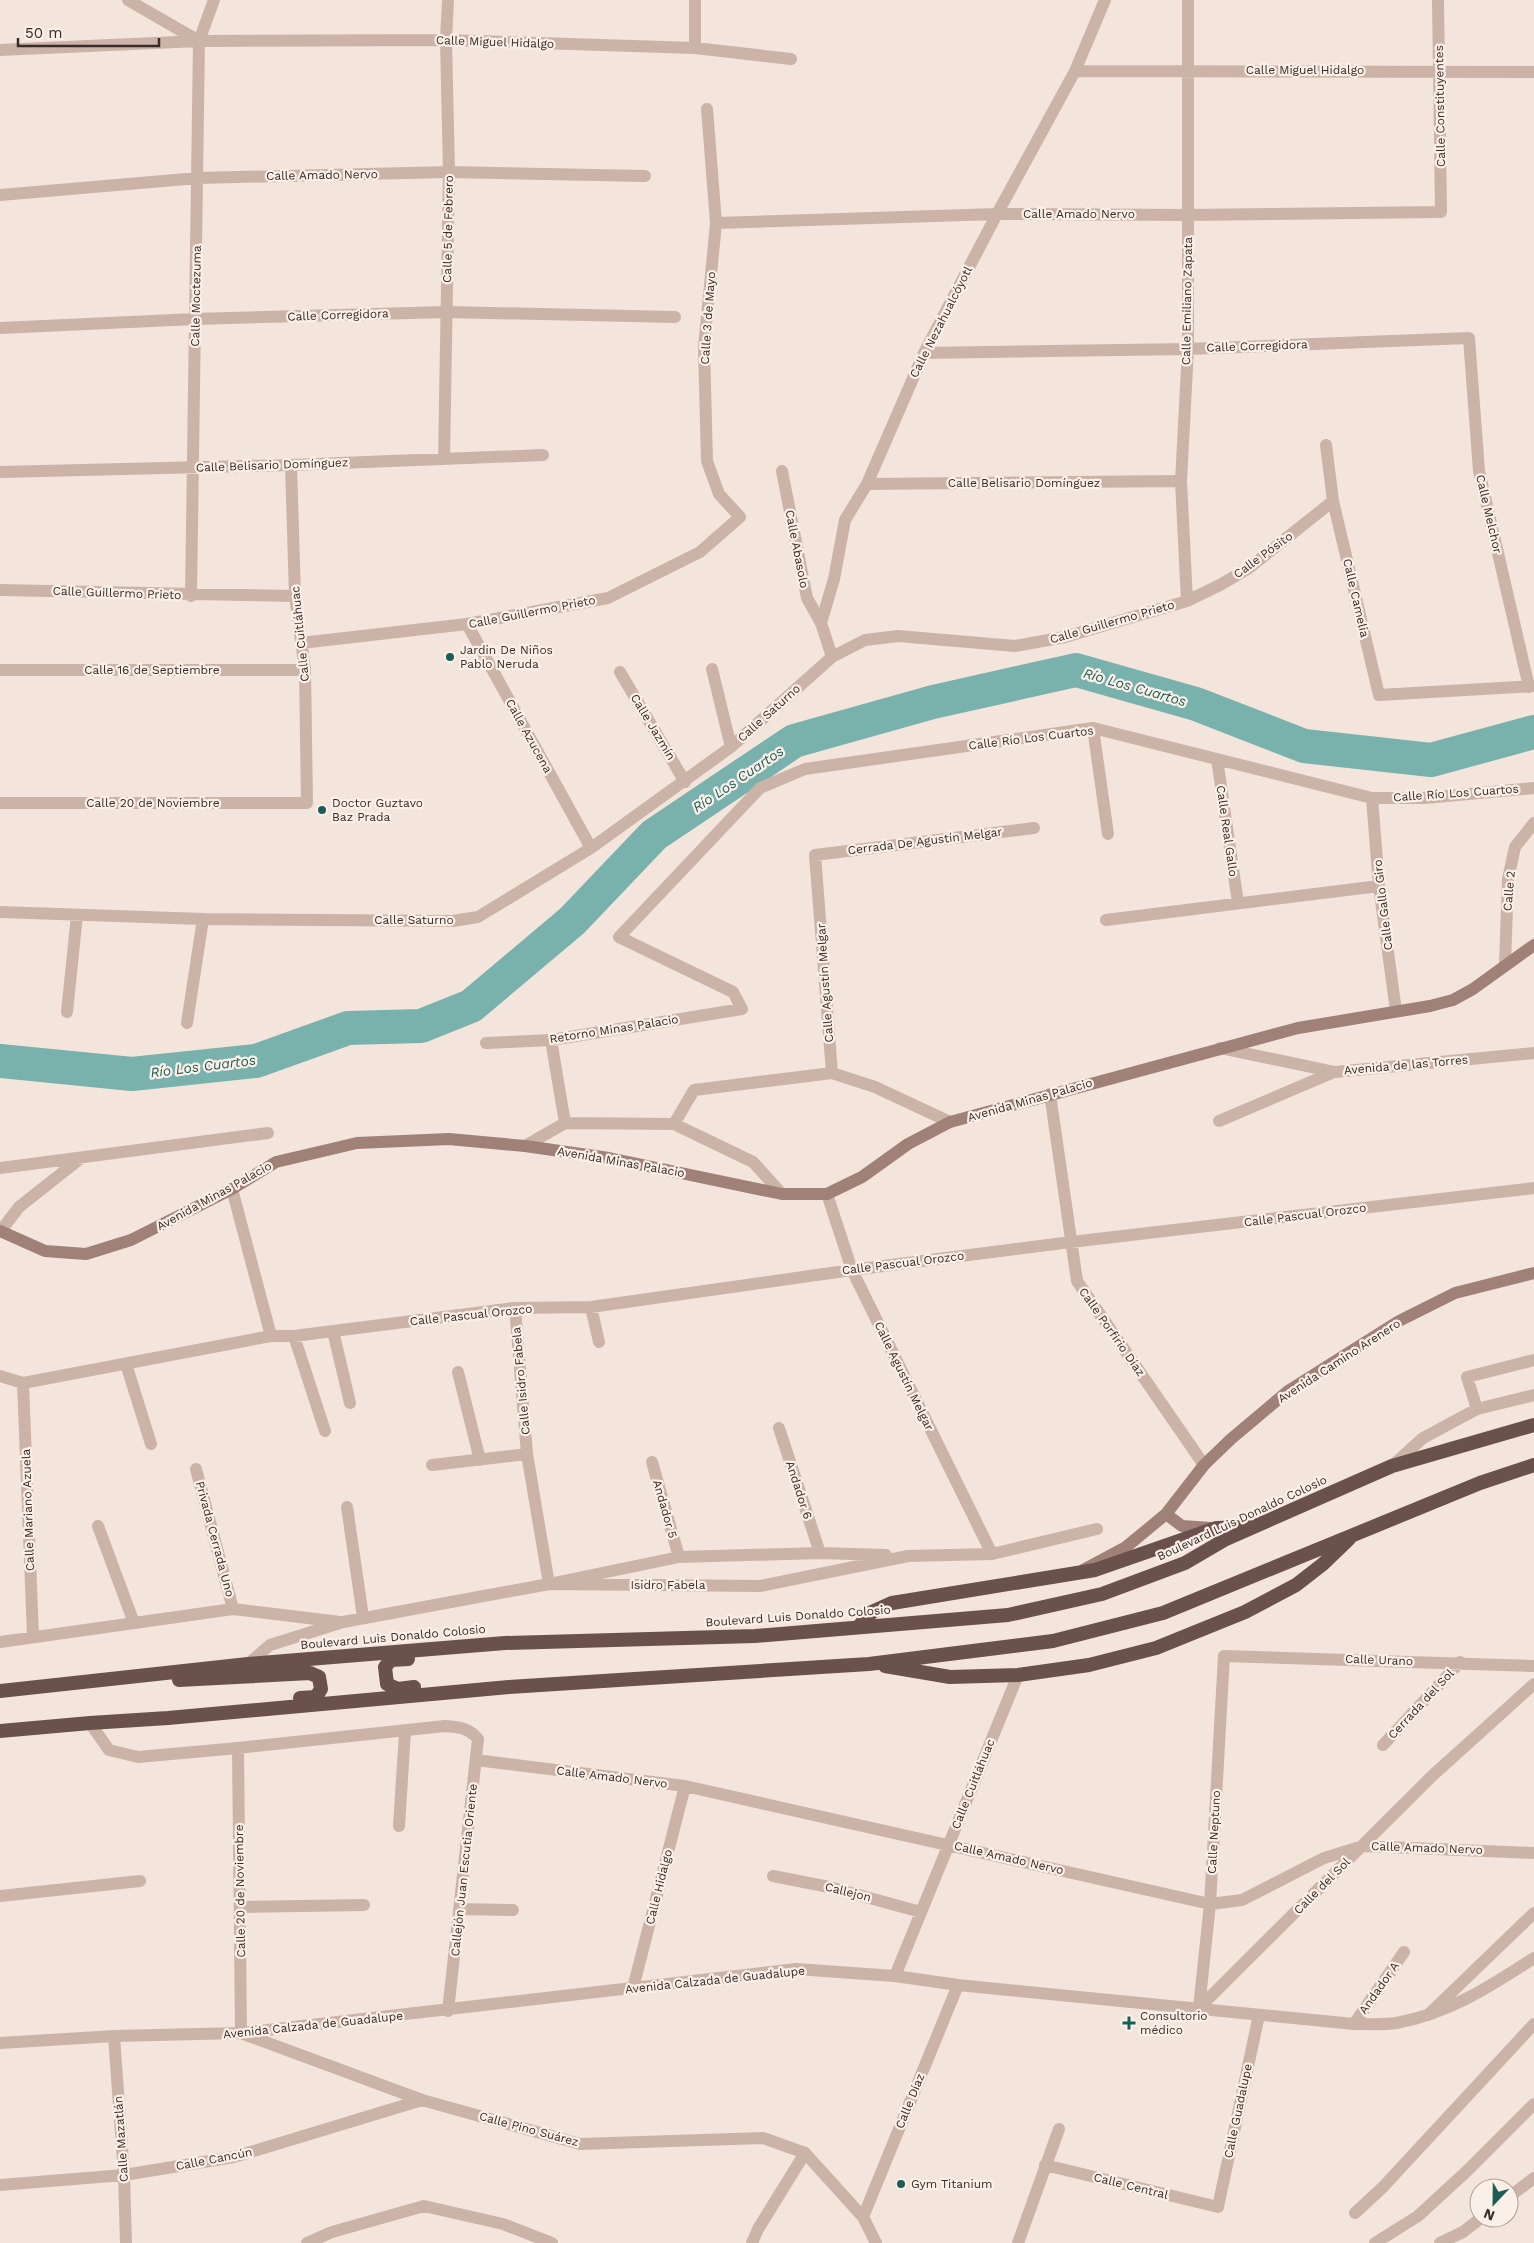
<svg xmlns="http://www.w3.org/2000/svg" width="1534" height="2243" viewBox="0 0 1534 2243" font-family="'Work Sans',sans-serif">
	<rect width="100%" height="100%" fill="#f3e5dc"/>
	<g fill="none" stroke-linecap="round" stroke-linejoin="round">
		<!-- river -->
		<path stroke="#79b2ad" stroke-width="34" d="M0 1061 132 1074 256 1061 348 1028 421 1026 471 1006 572 921 654 835 794 741 933 702 1076 670 1196 704 1304 746 1431 760 1534 732"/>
		<!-- pedestrian -->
		<path stroke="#ccb3a7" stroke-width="12" d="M782 471 807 598 821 623
			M1181 481 1188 349
			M232 1189 271 1336
			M333 1331 350 1403
			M126 1364 151 1444
			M652 1462 679 1557
			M98 1526 134 1623
			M90 1723 109 1750 138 1757 238 1748
			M240 1907 364 1905
			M459 1909 513 1910
			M1354 2024 1404 1952
			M752 2243 758 2229 805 2153"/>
		<!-- minor -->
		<path stroke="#ccb3a7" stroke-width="12" d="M128 0 199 41
			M695 0V48
			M0 50 199 41 446 40 695 48 791 59
			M1075 71 1534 72
			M0 195 198 178 449 172 645 176
			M716 223 997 214 1188 215 1441 212 1438 0
			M0 328 195 319 447 312 675 317
			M1188 349V0
			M924 353 1188 349 1469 338 1479 471 1529 687
			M1326 445 1333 501 1379 695 1534 686
			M444 459 449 172 446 40 448 0
			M0 472 291 465 543 455
			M867 484 1181 481 1187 601
			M0 590 295 596
			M191 596 199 41 214 0
			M467 624 591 848
			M301 643 467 624 608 598 700 552 740 517 719 494 707 461 704 347 716 223 707 109
			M832 657 821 623 834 579 845 520 867 484 924 353 997 214 1075 71 1105 0
			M712 669 731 747
			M0 670H305
			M620 672 685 782
			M1093 728 1108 834
			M1217 759 1238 903
			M1372 798 1379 886 1396 1011
			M0 803H307L305 670 295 596 291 465
			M0 912 203 919 453 921 478 917 591 848 731 747 832 657 865 640 898 636 1015 646 1065 637 1187 601 1220 585 1249 568 1333 501
			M1106 920 1379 886
			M1505 965 1508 879 1515 847 1534 823
			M67 1012 77 915
			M187 1023 203 919
			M551 1040 565 1123
			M486 1043 551 1040 742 1009 733 992 619 937 760 788 805 769 1093 728 1372 798H1425L1534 788
			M1220 1048 1335 1072 1534 1053
			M832 1073 815 855 1034 828
			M1050 1094 1077 1281 1204 1465
			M1219 1121 1334 1072
			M674 1124 694 1090 832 1073 875 1087 950 1122
			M525 1146 565 1123 674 1124 753 1162 782 1194
			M0 1168 268 1133
			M827 1194 852 1270 992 1554
			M0 1232 19 1207 81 1158
			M591 1307 599 1342
			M515 1308 527 1454 549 1584 679 1557 820 1553 886 1555
			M294 1336 325 1431
			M458 1372 480 1460
			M0 1376 23 1383 271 1336H294L515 1308 591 1307 852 1270 1071 1242 1534 1188
			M23 1383 33 1636
			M1477 1409 1467 1377 1534 1360
			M779 1428 820 1553
			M432 1465 527 1454
			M1392 1466 1423 1438 1477 1409 1534 1395
			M196 1469 233 1609
			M347 1507 363 1617
			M0 1642 233 1609 340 1622
			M248 1664 270 1645 343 1622 549 1584 760 1586 908 1556 992 1554 1097 1529
			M1383 1745 1460 1662
			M476 1760 685 1786 1210 1904 1242 1900 1324 1858 1363 1846 1534 1853
			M399 1826 405 1732
			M773 1876 829 1887 921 1912
			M0 1896 140 1881
			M895 1976 1018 1675
			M633 1988 685 1786
			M1199 2008 1210 1904 1224 1656 1534 1666
			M1199 2008 1432 1776 1534 1684
			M448 2011 478 1739C469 1728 459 1727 445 1726L238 1748 241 2033 422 2100 580 2144 763 2138 805 2153 863 2217 876 2243
			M1428 2015 1534 1913
			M114 2036 124 2175 126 2243
			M1045 2165 1218 2207 1259 2015
			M0 2185 124 2175 234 2157 422 2100
			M1509 2197 1534 2178
			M1355 2213 1383 2187 1534 2024
			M863 2217 958 1985
			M307 2243 332 2232 424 2206 503 2224 552 2243
			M1018 2243 1059 2129
			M1375 2243 1418 2216 1467 2171 1534 2104
			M1440 2243 1463 2232 1481 2218"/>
		<!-- tertiary -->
		<path stroke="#ccb3a7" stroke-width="12" d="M0 2043 114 2036 241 2033 796 1969 895 1976 958 1985 1354 2024C1368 2024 1383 2025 1396 2023 1448 2014 1491 1986 1534 1958"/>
		<!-- secondary -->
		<path stroke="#a08178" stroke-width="12" d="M0 1231 45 1251 86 1254 131 1240 232 1189 276 1162 357 1143 449 1139 525 1146 609 1158 782 1194H827L862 1177 908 1144 950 1122 1298 1028 1430 1006 1453 1000 1473 989 1534 945
			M1166 1514 1182 1526 1211 1528
			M1083 1570 1126 1547 1166 1514 1204 1465 1231 1439 1288 1391 1399 1321 1455 1293 1534 1273"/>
		<!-- trunk -->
		<path stroke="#6a514b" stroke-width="14" d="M858 1627 872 1612 892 1603 1095 1570 1216 1528 1248 1527
			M408 1659 391 1660 385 1667 387 1684 398 1689 414 1687
			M885 1666 950 1677 1018 1675 1089 1665 1156 1648 1245 1612 1296 1585 1323 1564 1349 1539
			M179 1680 310 1673 319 1677 321 1689 316 1697 300 1698
			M0 1691 248 1664 505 1643 755 1636 1008 1615 1102 1594 1185 1563 1226 1539 1392 1466 1534 1425
			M0 1731 90 1723 168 1718 509 1687 869 1664 1053 1641 1163 1613 1480 1483 1534 1465"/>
	</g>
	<!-- markers -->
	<g fill="#1b5c57" stroke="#fbf0e8" stroke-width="2">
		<circle cx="450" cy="657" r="5"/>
		<circle cx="322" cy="810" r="5"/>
		<path d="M1126.5 2015.5h5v5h5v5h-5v5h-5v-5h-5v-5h5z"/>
		<circle cx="901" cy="2184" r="5"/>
	</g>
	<g text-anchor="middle" stroke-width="4.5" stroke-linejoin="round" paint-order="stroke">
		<!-- street labels -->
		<g font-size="12" fill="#382b28" stroke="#fbf0e8">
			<text transform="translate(495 42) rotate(2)" y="4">Calle Miguel Hidalgo</text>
			<text x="1305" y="74">Calle Miguel Hidalgo</text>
			<text transform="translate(1440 106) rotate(-91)" y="4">Calle Constituyentes</text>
			<text transform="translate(322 175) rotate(-1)" y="4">Calle Amado Nervo</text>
			<text x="1079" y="218">Calle Amado Nervo</text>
			<text transform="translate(448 229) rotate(-89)" y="4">Calle 5 de Febrero</text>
			<text transform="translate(196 296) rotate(-89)" y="4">Calle Moctezuma</text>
			<text transform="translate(1187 301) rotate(-89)" y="4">Calle Emiliano Zapata</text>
			<text transform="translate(338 315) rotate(-2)" y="4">Calle Corregidora</text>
			<text transform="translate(708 318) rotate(-86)" y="4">Calle 3 de Mayo</text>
			<text transform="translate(941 322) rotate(-63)" y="4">Calle Nezahualcóyotl</text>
			<text transform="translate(1257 346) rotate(-2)" y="4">Calle Corregidora</text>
			<text transform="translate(272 465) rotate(-2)" y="4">Calle Belisario Domínguez</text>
			<text x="1024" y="487">Calle Belisario Domínguez</text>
			<text transform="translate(1489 514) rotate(77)" y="4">Calle Melchor</text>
			<text transform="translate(797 549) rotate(79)" y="4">Calle Abasolo</text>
			<text transform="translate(1263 555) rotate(-36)" y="4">Calle Pósito</text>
			<text transform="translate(117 593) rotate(2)" y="4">Calle Guillermo Prieto</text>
			<text transform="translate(1356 598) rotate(77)" y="4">Calle Camelia</text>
			<text transform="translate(532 612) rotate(-11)" y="4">Calle Guillermo Prieto</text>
			<text transform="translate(1112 622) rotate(-16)" y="4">Calle Guillermo Prieto</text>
			<text transform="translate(300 634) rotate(-96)" y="4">Calle Cuitláhuac</text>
			<text x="152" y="674">Calle 16 de Septiembre</text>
			<text transform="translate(769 713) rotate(-42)" y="4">Calle Saturno</text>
			<text transform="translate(653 727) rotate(59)" y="4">Calle Jazmín</text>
			<text transform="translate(529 736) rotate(61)" y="4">Calle Azucena</text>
			<text transform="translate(1031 738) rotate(-7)" y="4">Calle Río Los Cuartos</text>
			<text transform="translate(1456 793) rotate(-4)" y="4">Calle Río Los Cuartos</text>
			<text x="153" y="807">Calle 20 de Noviembre</text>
			<text transform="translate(1227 831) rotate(82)" y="4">Calle Real Gallo</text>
			<text transform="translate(925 841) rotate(-7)" y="4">Cerrada De Agustín Melgar</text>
			<text transform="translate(1509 891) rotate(-85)" y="4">Calle 2</text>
			<text transform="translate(1383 905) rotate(-97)" y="4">Calle Gallo Giro</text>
			<text x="414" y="924">Calle Saturno</text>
			<text transform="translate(825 983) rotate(-94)" y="4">Calle Agustín Melgar</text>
			<text transform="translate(614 1029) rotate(-9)" y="4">Retorno Minas Palacio</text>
			<text transform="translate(1406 1065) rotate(-5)" y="4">Avenida de las Torres</text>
			<text transform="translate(1030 1100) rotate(-16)" y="4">Avenida Minas Palacio</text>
			<text transform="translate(621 1162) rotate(10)" y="4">Avenida Minas Palacio</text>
			<text transform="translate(214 1196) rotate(-29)" y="4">Avenida Minas Palacio</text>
			<text transform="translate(1305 1215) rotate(-7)" y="4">Calle Pascual Orozco</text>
			<text transform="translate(903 1263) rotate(-7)" y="4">Calle Pascual Orozco</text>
			<text transform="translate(471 1315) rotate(-6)" y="4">Calle Pascual Orozco</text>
			<text transform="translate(1112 1332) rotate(55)" y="4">Calle Porfirio Díaz</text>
			<text transform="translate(1339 1361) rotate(-33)" y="4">Avenida Camino Arenero</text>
			<text transform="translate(904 1376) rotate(64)" y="4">Calle Agustín Melgar</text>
			<text transform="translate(521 1381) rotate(-95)" y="4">Calle Isidro Fabela</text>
			<text transform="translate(799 1490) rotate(72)" y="4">Andador 6</text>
			<text transform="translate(665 1509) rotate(74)" y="4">Andador 5</text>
			<text transform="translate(28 1510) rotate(-92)" y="4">Calle Mariano Azuela</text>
			<text transform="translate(1242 1518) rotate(-25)" y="4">Boulevard Luis Donaldo Colosio</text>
			<text transform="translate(215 1539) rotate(75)" y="4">Privada Cerrada Uno</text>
			<text x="668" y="1589">Isidro Fabela</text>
			<text transform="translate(798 1616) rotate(-4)" y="4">Boulevard Luis Donaldo Colosio</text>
			<text transform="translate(393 1637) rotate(-5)" y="4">Boulevard Luis Donaldo Colosio</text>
			<text transform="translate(1379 1660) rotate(2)" y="4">Calle Urano</text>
			<text transform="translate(1421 1704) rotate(-47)" y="4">Cerrada del Sol</text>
			<text transform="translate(612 1777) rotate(7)" y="4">Calle Amado Nervo</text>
			<text transform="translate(973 1784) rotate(-68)" y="4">Calle Cuitláhuac</text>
			<text transform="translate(1214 1832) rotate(-87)" y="4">Calle Neptuno</text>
			<text transform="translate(1427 1848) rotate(2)" y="4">Calle Amado Nervo</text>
			<text transform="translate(1009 1858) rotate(13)" y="4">Calle Amado Nervo</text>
			<text transform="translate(464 1870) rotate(-84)" y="4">Callejón Juan Escutia Oriente</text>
			<text transform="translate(1322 1886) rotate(-45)" y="4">Calle del Sol</text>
			<text transform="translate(659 1887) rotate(-76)" y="4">Calle Hidalgo</text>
			<text transform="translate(240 1891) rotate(-91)" y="4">Calle 20 de Noviembre</text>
			<text transform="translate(848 1892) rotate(14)" y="4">Callejon</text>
			<text transform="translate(715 1980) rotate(-6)" y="4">Avenida Calzada de Guadalupe</text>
			<text transform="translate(1379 1988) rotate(-55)" y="4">Andador A</text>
			<text transform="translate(313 2025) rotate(-6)" y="4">Avenida Calzada de Guadalupe</text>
			<text transform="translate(910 2101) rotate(-68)" y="4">Calle Díaz</text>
			<text transform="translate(1238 2111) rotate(-78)" y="4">Calle Guadalupe</text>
			<text transform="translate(529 2129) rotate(15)" y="4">Calle Pino Suárez</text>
			<text transform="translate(121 2139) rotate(-94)" y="4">Calle Mazatlán</text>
			<text transform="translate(214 2159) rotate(-11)" y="4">Calle Cancún</text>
			<text transform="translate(1131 2186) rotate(14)" y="4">Calle Central</text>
		</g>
		<!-- poi labels -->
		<g font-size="12" fill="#382b28" stroke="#fbf0e8" text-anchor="start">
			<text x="460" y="654">Jardin De Niños<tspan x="460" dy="14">Pablo Neruda</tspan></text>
			<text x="332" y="807">Doctor Guztavo<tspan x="332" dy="14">Baz Prada</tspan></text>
			<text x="1140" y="2020">Consultorio<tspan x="1140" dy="14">médico</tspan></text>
			<text x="911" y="2188">Gym Titanium</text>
		</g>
		<!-- water labels -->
		<g font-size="14" font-style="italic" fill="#1b5c57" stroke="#fbf0e8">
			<text transform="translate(1135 687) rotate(16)" y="5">Río Los Cuartos</text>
			<text transform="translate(738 779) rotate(-34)" y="5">Río Los Cuartos</text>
			<text transform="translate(203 1066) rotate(-7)" y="5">Río Los Cuartos</text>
		</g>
	</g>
	<!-- north arrow -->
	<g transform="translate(1494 2203) rotate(202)"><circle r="24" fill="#fbf0e8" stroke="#ada19b"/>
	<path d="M0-4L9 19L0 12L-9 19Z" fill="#1b5c57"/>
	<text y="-8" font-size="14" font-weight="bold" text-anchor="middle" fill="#382b28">N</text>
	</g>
	<!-- scale -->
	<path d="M18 38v8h141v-8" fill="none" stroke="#382b28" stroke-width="2.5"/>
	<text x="25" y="38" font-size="15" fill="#382b28" stroke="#fbf0e8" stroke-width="4" paint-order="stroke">50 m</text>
</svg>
